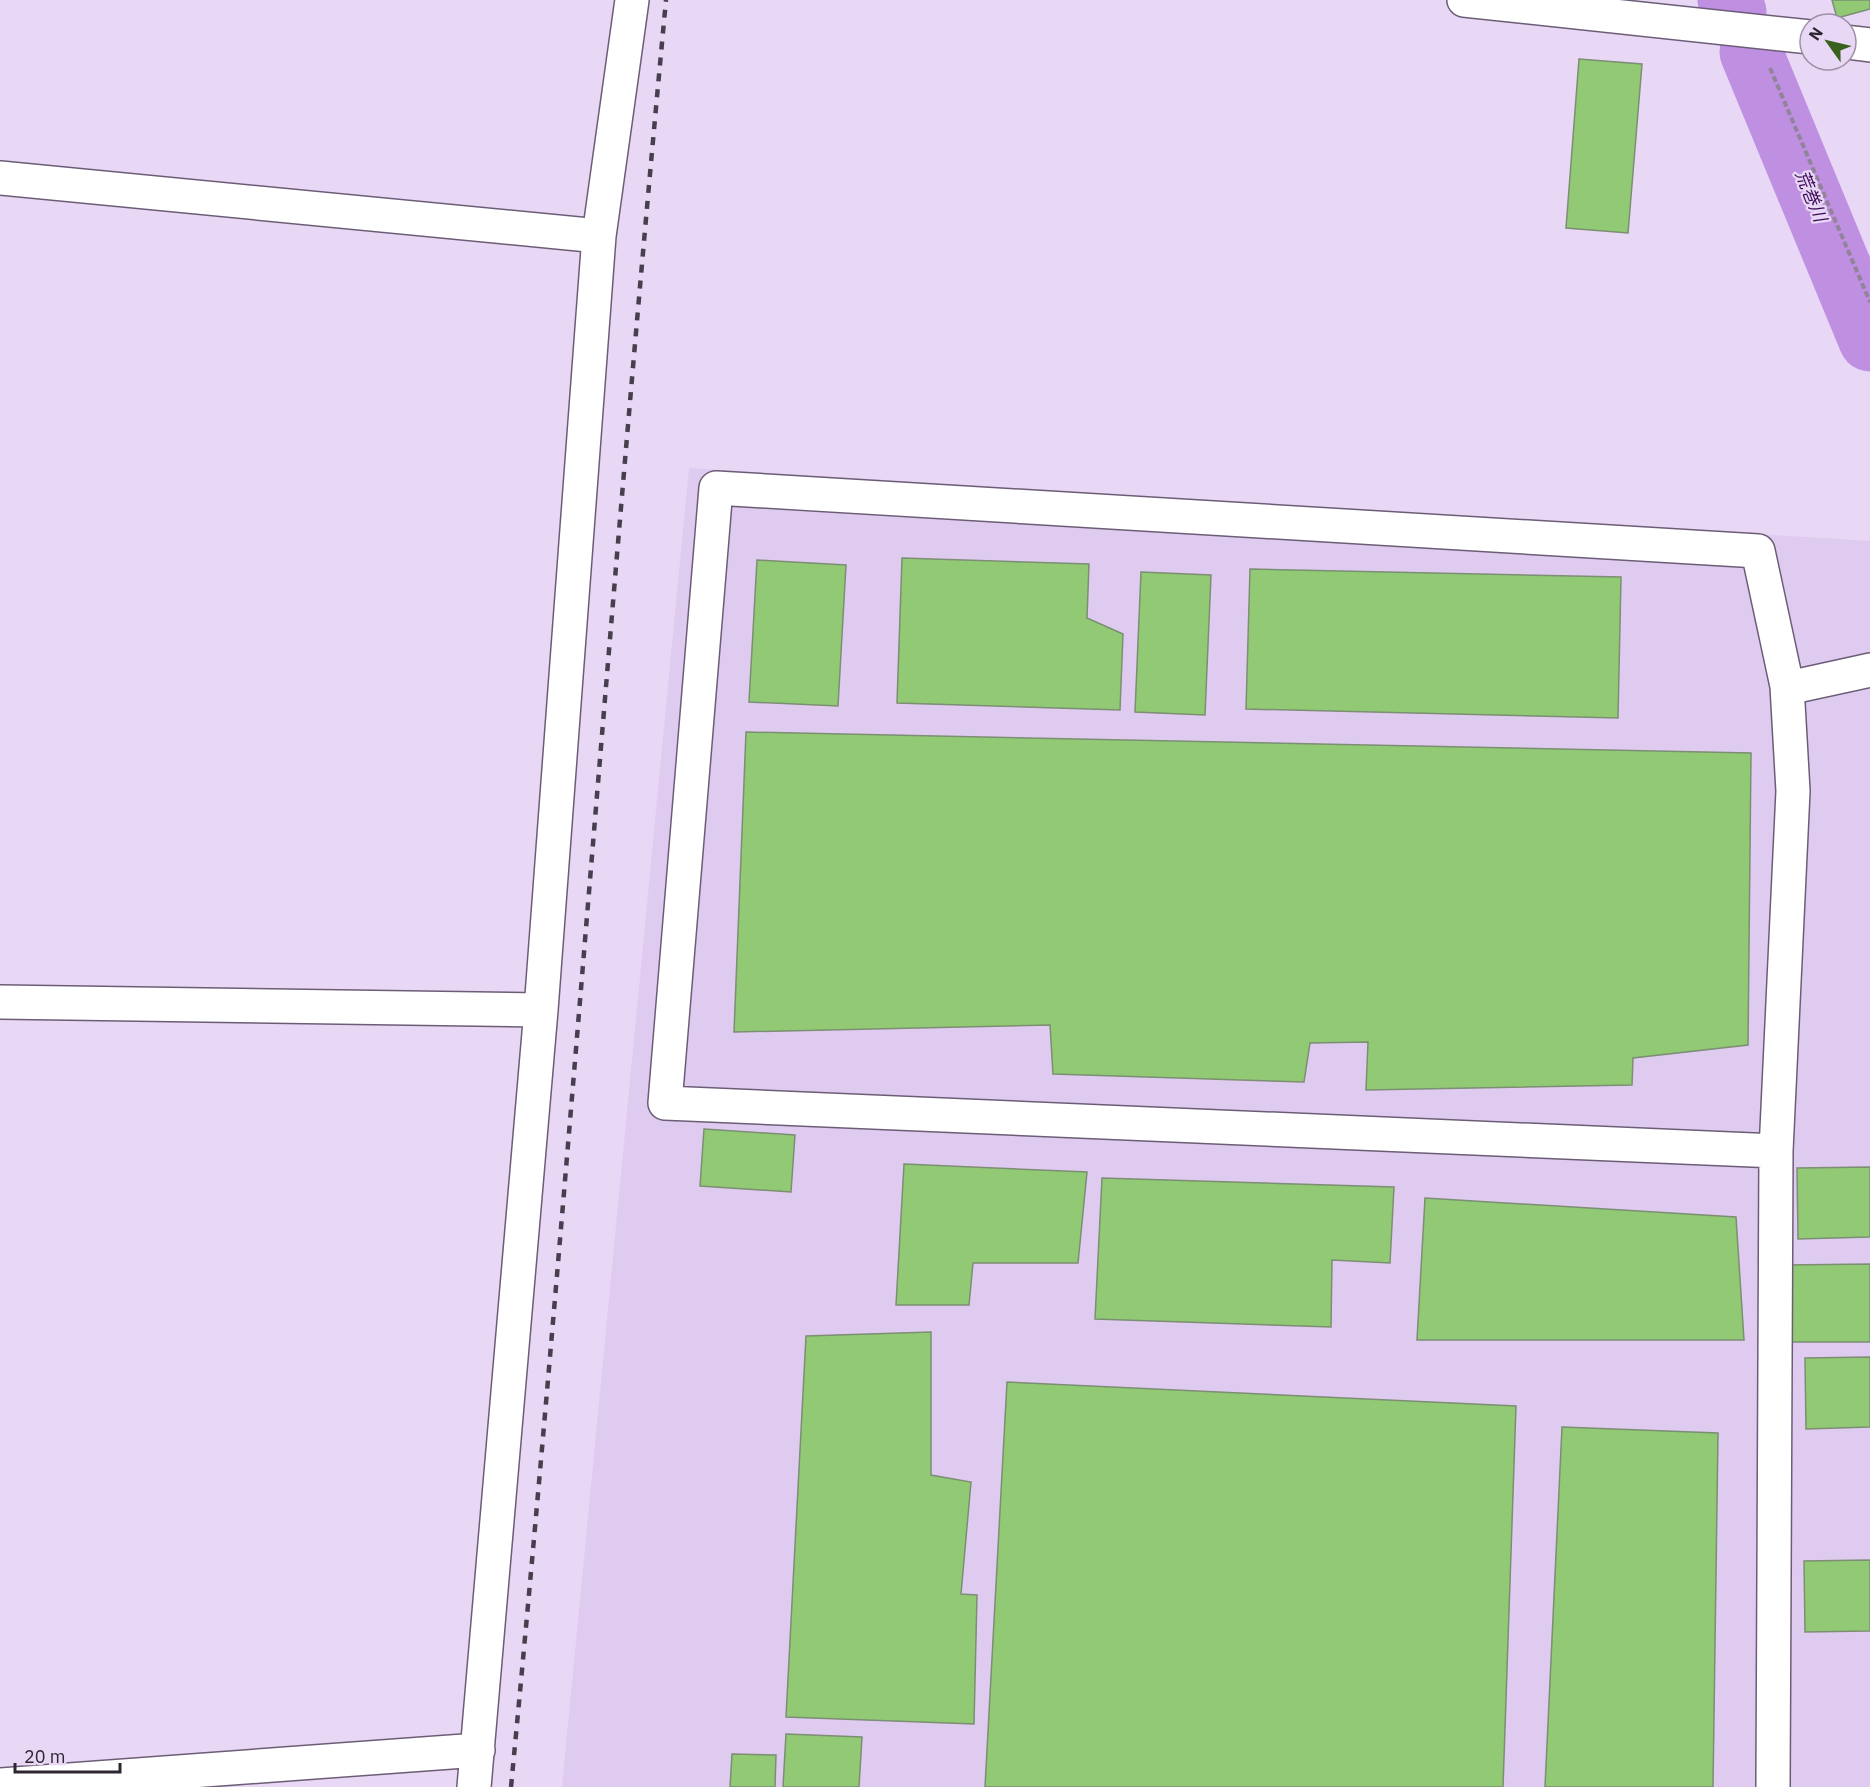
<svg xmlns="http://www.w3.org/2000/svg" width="1870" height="1787" viewBox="0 0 1870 1787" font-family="'IBM Plex Sans','Noto Sans JP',sans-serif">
	<rect width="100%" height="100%" fill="#e8d7f5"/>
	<!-- built -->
	<path fill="#dfcbef" d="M689 468 1870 541V1787H562Z"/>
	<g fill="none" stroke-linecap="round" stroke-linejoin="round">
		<!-- river -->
		<path stroke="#bf8fe2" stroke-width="63" d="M1729 0 1735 12
			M1751 52 1870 340"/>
	</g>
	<!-- building -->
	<path fill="#92c974" stroke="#7c8e73" stroke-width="1.5" d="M1832 0H1870V9L1837 18Z
		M1579 59 1642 64 1628 233 1566 228Z
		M902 558 1089 564 1087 618 1123 634 1120 710 897 703Z
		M757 560 846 565 838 706 749 702Z
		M1250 569 1621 577 1618 718 1246 709Z
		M1141 572 1211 575 1205 715 1135 712Z
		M746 732 1751 753 1748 1045 1633 1058 1632 1085 1366 1090 1368 1042 1310 1043 1304 1082 1053 1074 1050 1025 734 1032Z
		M704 1129 795 1135 791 1192 700 1186Z
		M904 1164 1087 1172 1078 1263H973L969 1305H896Z
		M1870 1167V1237L1798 1239 1797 1168Z
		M1102 1178 1394 1187 1390 1263 1332 1260 1331 1327 1095 1319Z
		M1425 1198 1736 1217 1744 1340H1417Z
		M1870 1264V1342H1785V1265Z
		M931 1332V1475L971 1482 961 1594 977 1595 974 1724 786 1717 806 1336Z
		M1870 1357V1427L1806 1429 1805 1358Z
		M1007 1382 1516 1406 1503 1787H985Z
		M1562 1427 1718 1433 1713 1787H1545Z
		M1870 1560V1631L1805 1632 1804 1561Z
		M786 1734 862 1737 859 1787H783Z
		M732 1754 776 1755 775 1787H730Z"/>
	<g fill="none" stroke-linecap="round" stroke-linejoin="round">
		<!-- minor casing -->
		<g stroke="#6c5d77" stroke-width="36">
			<path id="minor" d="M1464 0 1810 37
				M1846 42 1870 45
				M0 178 599 236
				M1787 686 1788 688 1870 670
				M0 1002 541 1010
				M0 1785 478 1750
				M474 1787 541 1010 599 236 632 0
				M1773 1787 1776 1151 1793 791 1787 686 1758 551 716 488 665 1103 1776 1151"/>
		</g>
		<!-- path -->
		<path stroke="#91849a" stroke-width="4" stroke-dasharray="6 3" stroke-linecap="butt" d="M1770 68 1870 302"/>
		<!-- minor -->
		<use href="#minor" stroke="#fff" stroke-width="33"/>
		<!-- rail -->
		<path stroke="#483f4e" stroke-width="4.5" stroke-dasharray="8 8" stroke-linecap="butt" d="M511 1787C568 1192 610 595 666 0"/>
	</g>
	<g text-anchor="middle" stroke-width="4.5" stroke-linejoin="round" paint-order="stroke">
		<!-- water labels -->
		<g font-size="18" font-style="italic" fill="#3e0d57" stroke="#e8d7f5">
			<text transform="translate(1811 196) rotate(68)" y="6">荒巻川</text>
		</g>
	</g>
	<!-- north arrow -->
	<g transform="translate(1828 42) rotate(304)"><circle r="28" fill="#e8d7f5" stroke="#9d90a7" stroke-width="1.5"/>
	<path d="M0-4.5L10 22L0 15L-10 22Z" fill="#39621e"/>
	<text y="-9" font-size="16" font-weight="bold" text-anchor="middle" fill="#2d2632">N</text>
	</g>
	<!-- scale -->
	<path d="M15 1763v9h105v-9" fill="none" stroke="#2d2632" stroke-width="3"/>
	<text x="24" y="1763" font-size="18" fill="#2d2632" stroke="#e8d7f5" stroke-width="4.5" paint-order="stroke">20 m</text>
</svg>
